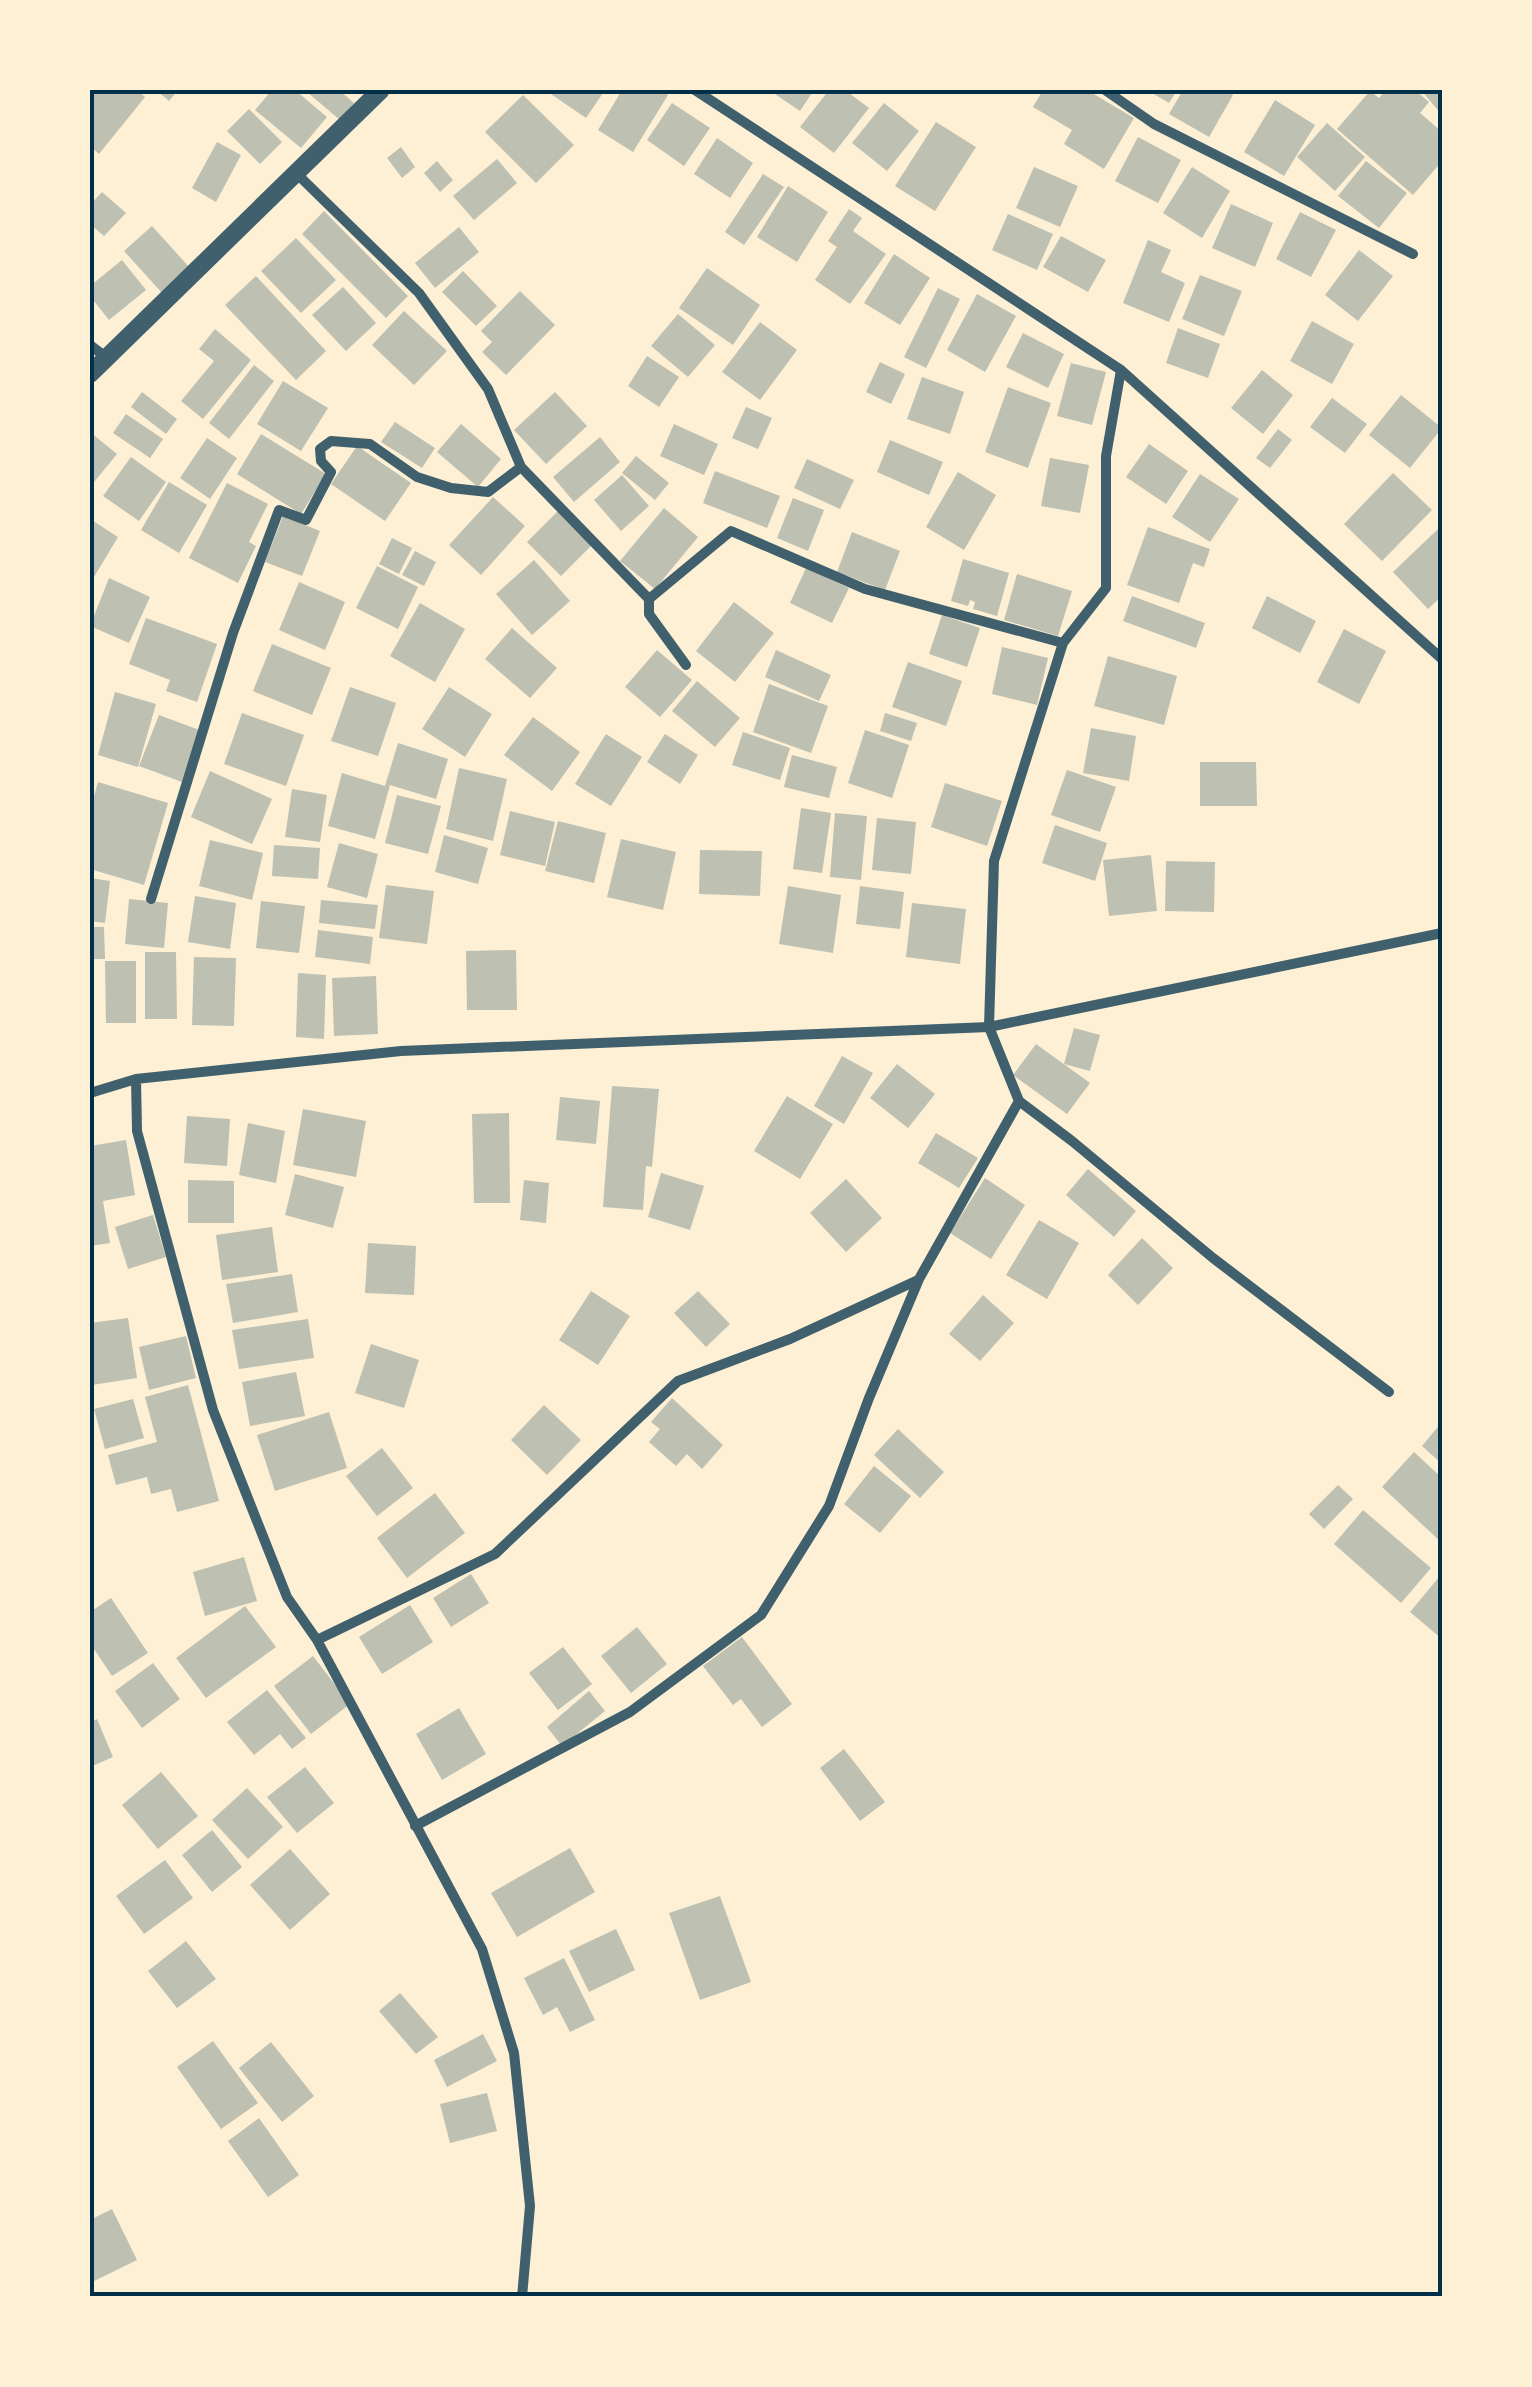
<svg xmlns="http://www.w3.org/2000/svg" width="1532" height="2387" viewBox="0 0 1532 2387" font-family="Ubuntu,sans-serif">
	<rect width="100%" height="100%" fill="#fdf0d5"/>
	<!-- building -->
	<path fill="#bec0b2" d="M90 90H137L145 97 99 154 90 146Z
		M156 90H178L169 101Z
		M272 90H295L327 117 301 148 255 110Z
		M309 90H339L354 103 340 120 307 92Z
		M545 90H605L586 118Z
		M622 90H659L668 95 633 152 598 130Z
		M769 90H814L800 111Z
		M829 90H845L869 108 834 153 800 127Z
		M1043 90H1087L1134 118 1104 169 1064 144 1072 130 1033 107Z
		M1147 90H1177L1169 103Z
		M1183 90H1225L1233 95 1209 137 1169 114Z
		M1386 90H1415L1429 102 1420 113 1442 132V161L1413 195 1337 129 1370 91 1379 98Z
		M1421 90H1442V115Z
		M523 95 574 145 536 183 485 132Z
		M1275 100 1315 125 1284 176 1244 152Z
		M672 103 710 128 684 166 647 140Z
		M884 103 919 131 887 171 852 143Z
		M249 109 282 142 260 164 227 131Z
		M936 122 976 147 935 211 895 186Z
		M1327 123 1365 157 1335 191 1297 157Z
		M1138 137 1181 160 1158 203 1115 181Z
		M717 138 753 163 730 198 694 174Z
		M217 142 241 155 216 202 192 188Z
		M401 147 415 167 402 178 387 158Z
		M497 159 517 183 474 220 453 196Z
		M437 161 453 180 440 192 424 173Z
		M1366 161 1407 193 1379 228 1338 196Z
		M1034 167 1078 186 1060 227 1016 208Z
		M1192 167 1230 191 1202 238 1163 213Z
		M763 174 784 187 744 245 725 232Z
		M788 186 828 212 797 262 757 237Z
		M102 192 126 213 104 236 90 224V205Z
		M1231 204 1273 223 1255 267 1212 248Z
		M849 209 862 218 853 231 886 254 850 304 815 280 837 247 828 241Z
		M324 211 408 296 386 318 302 234Z
		M1300 212 1336 230 1311 277 1276 259Z
		M1008 214 1053 234 1037 270 992 250Z
		M152 226 190 268 163 294 124 251Z
		M459 227 479 252 435 288 415 263Z
		M1061 236 1106 260 1088 292 1043 267Z
		M296 238 336 280 301 313 261 271Z
		M1148 240 1171 250 1161 272 1185 283 1169 322 1123 303Z
		M1359 250 1393 276 1358 321 1325 295Z
		M894 254 930 278 900 325 864 303Z
		M122 260 146 290 109 320 90 296V286Z
		M707 268 760 305 733 345 679 308Z
		M463 271 497 306 476 326 442 292Z
		M1200 275 1242 291 1224 336 1182 319Z
		M256 276 326 351 296 380 225 305Z
		M343 287 376 323 346 351 312 315Z
		M938 288 960 299 926 368 904 357Z
		M520 291 555 325 506 375 482 352 492 342 481 331Z
		M977 294 1016 316 985 372 947 350Z
		M404 311 447 351 414 385 372 345Z
		M678 314 715 345 688 377 651 346Z
		M1312 321 1354 344 1332 384 1290 361Z
		M760 322 797 350 760 400 722 372Z
		M1178 328 1220 344 1208 378 1166 363Z
		M215 329 251 360 203 419 181 401 214 361 199 349Z
		M1023 333 1064 354 1048 388 1006 367Z
		M647 356 679 377 659 407 628 386Z
		M880 362 905 374 891 404 866 392Z
		M1071 363 1106 372 1092 425 1057 416Z
		M254 365 274 381 229 439 209 423Z
		M1262 370 1293 395 1263 434 1231 408Z
		M922 377 964 392 950 434 907 419Z
		M283 381 328 408 301 451 257 424Z
		M1008 387 1051 403 1028 468 985 452Z
		M142 392 177 419 166 434 131 407Z
		M555 392 587 426 546 464 514 430Z
		M1401 395 1442 428 1410 468 1369 435Z
		M1332 398 1367 424 1345 453 1310 427Z
		M746 407 772 418 758 449 732 438Z
		M126 414 163 439 150 458 113 433Z
		M395 422 435 448 422 468 381 442Z
		M461 424 501 459 478 487 437 452Z
		M674 424 718 444 704 475 660 456Z
		M1278 429 1292 440 1270 468 1256 458Z
		M90 432 117 454 90 487Z
		M261 434 326 474 301 514 237 474Z
		M600 437 620 462 574 502 553 477Z
		M207 438 237 458 210 499 180 478Z
		M890 440 943 462 929 495 877 472Z
		M1149 444 1188 471 1166 504 1126 477Z
		M357 446 411 483 385 521 331 484Z
		M636 456 669 483 655 500 622 473Z
		M131 457 166 482 139 521 103 496Z
		M1050 458 1089 465 1080 513 1041 506Z
		M807 459 854 480 840 509 794 488Z
		M715 471 780 496 767 528 703 503Z
		M958 472 996 495 964 550 926 527Z
		M1393 473 1432 510 1382 561 1344 524Z
		M1200 474 1239 499 1210 542 1172 517Z
		M622 475 649 506 621 531 594 500Z
		M169 482 207 505 179 553 141 530Z
		M227 483 268 504 249 542 256 546 238 583 189 558Z
		M493 497 525 526 481 575 449 545Z
		M793 498 824 510 808 551 777 538Z
		M664 508 698 537 655 589 620 561Z
		M558 511 592 545 561 576 527 542Z
		M283 516 320 531 302 576 265 562Z
		M90 519 118 537 94 577 90 574Z
		M1148 527 1210 549 1204 567 1193 563 1179 603 1127 585Z
		M1438 529 1442 533V596L1428 609 1393 572Z
		M852 532 900 551 885 590 837 572Z
		M392 538 412 548 399 574 379 564Z
		M415 551 436 562 424 586 402 575Z
		M963 559 1009 573 997 616 973 609 975 602 970 600 968 606 951 601Z
		M534 560 570 601 532 635 496 594Z
		M377 566 418 587 398 629 356 608Z
		M806 568 849 588 832 623 790 603Z
		M1017 574 1072 591 1058 636 1004 620Z
		M109 578 150 597 129 643 90 626Z
		M299 582 345 602 325 650 279 630Z
		M1132 596 1205 623 1196 648 1123 621Z
		M1267 596 1316 621 1300 653 1252 628Z
		M734 602 774 633 735 682 696 651Z
		M420 603 465 629 435 682 390 656Z
		M942 615 980 628 967 667 929 654Z
		M146 618 217 644 197 702 166 691 170 680 129 664Z
		M512 628 557 668 530 698 485 659Z
		M1344 629 1386 651 1359 704 1317 682Z
		M272 644 331 668 312 715 253 691Z
		M1002 647 1048 658 1037 705 992 694Z
		M657 650 692 680 660 717 625 687Z
		M776 650 831 675 819 701 765 677Z
		M1108 656 1177 676 1164 725 1094 706Z
		M908 662 962 681 946 726 892 707Z
		M697 681 740 718 715 747 672 711Z
		M769 684 828 706 811 753 753 732Z
		M350 687 396 703 378 756 331 741Z
		M449 687 492 714 465 757 422 729Z
		M115 692 156 704 138 767 98 755Z
		M242 713 304 735 286 786 224 764Z
		M885 713 917 723 911 741 880 731Z
		M159 715 202 731 182 782 139 766Z
		M533 717 580 752 552 791 504 755Z
		M1091 728 1136 736 1129 781 1083 773Z
		M865 730 909 745 892 798 848 783Z
		M743 732 790 748 780 780 732 765Z
		M606 734 642 757 611 806 575 784Z
		M665 734 698 755 680 784 647 762Z
		M398 743 448 759 436 799 390 785 375 839 328 826 342 773 385 786Z
		M792 755 837 767 829 798 784 787Z
		M1200 762H1256L1257 806H1200Z
		M459 768 507 779 493 841 446 829Z
		M1067 770 1116 787 1100 832 1051 815Z
		M210 771 272 799 252 844 191 817Z
		M98 782 168 803 144 885 90 869V810Z
		M945 783 1002 801 987 846 931 827Z
		M292 789 327 795 320 842 285 837Z
		M397 795 441 806 428 854 385 843Z
		M801 808 831 813 822 873 793 869Z
		M510 811 555 822 545 866 500 855Z
		M835 813 867 816 861 880 830 877Z
		M877 818 916 822 911 874 872 870Z
		M558 821 606 833 594 883 545 871Z
		M1055 825 1107 843 1095 881 1042 863Z
		M444 835 488 848 478 884 435 872Z
		M621 839 676 852 663 910 607 897Z
		M210 840 263 853 252 900 199 886Z
		M339 843 378 854 367 898 327 887Z
		M274 845 320 848 318 879 272 876Z
		M700 850 762 851 760 896 699 894Z
		M1151 855 1157 911 1109 916 1103 860Z
		M1166 861 1215 862 1214 912 1165 911Z
		M90 878 110 881 105 923 90 921Z
		M386 885 434 891 427 944 379 938Z
		M788 886 841 895 833 953 779 944Z
		M860 886 904 892 900 929 856 924Z
		M195 896 236 903 230 949 188 942Z
		M129 899 168 903 164 948 125 944Z
		M321 900 378 905 375 929 319 923Z
		M261 901 305 906 299 953 256 948Z
		M912 903 966 909 960 964 906 957Z
		M90 927H104L105 959H90Z
		M318 930 373 937 370 964 315 957Z
		M516 950 517 1010H467L466 951Z
		M145 952H176L177 1019H145Z
		M194 957 236 958 234 1026 192 1025Z
		M105 961H136V1023H106Z
		M298 973 326 975 324 1039 296 1037Z
		M376 976 378 1034 334 1036 332 978Z
		M1074 1028 1100 1035 1090 1071 1064 1064Z
		M1036 1044 1090 1083 1067 1114 1013 1075Z
		M842 1056 873 1073 844 1124 814 1106Z
		M897 1064 935 1094 908 1128 870 1098Z
		M612 1086 659 1089 652 1167 646 1166 643 1210 603 1207Z
		M787 1096 833 1124 800 1179 754 1151Z
		M560 1097 600 1101 596 1144 556 1140Z
		M303 1109 366 1121 356 1177 293 1165Z
		M509 1113 510 1203H474L472 1114Z
		M187 1116 230 1119 227 1166 184 1163Z
		M248 1123 285 1131 276 1183 239 1175Z
		M936 1133 978 1158 959 1188 918 1163Z
		M126 1140 135 1195 103 1201 110 1243 90 1246V1146Z
		M1088 1169 1136 1211 1114 1237 1066 1195Z
		M661 1173 704 1186 690 1230 648 1217Z
		M295 1174 344 1187 333 1228 285 1215Z
		M985 1178 1025 1205 991 1259 950 1233Z
		M846 1179 882 1218 846 1252 810 1213Z
		M188 1180 234 1181V1223H188Z
		M524 1180 549 1183 546 1223 520 1220Z
		M153 1215 166 1257 128 1269 115 1227Z
		M1039 1220 1079 1243 1047 1299 1006 1275Z
		M272 1227 278 1272 222 1280 216 1235Z
		M1142 1238 1173 1268 1138 1305 1108 1275Z
		M368 1243 416 1246 414 1295 365 1293Z
		M292 1274 298 1312 233 1323 226 1284Z
		M591 1291 630 1316 598 1365 559 1340Z
		M698 1291 730 1324 706 1347 674 1313Z
		M983 1295 1014 1323 980 1361 949 1334Z
		M128 1318 137 1378 92 1385 90 1323Z
		M308 1319 314 1358 239 1369 232 1330Z
		M186 1336 196 1378 149 1390 139 1347Z
		M371 1344 419 1360 404 1408 355 1393Z
		M296 1372 305 1416 250 1426 242 1382Z
		M188 1385 219 1501 177 1512 171 1489 151 1494 147 1477 116 1485 108 1455 157 1442 145 1397Z
		M672 1398 723 1445 702 1469 687 1454 676 1466 649 1442 660 1429 651 1422Z
		M133 1399 144 1438 105 1449 94 1409Z
		M544 1405 581 1440 547 1475 511 1440Z
		M329 1412 347 1468 275 1491 257 1435Z
		M1442 1422V1464L1422 1446Z
		M898 1429 944 1472 920 1498 874 1455Z
		M382 1448 413 1488 377 1516 346 1476Z
		M1414 1452 1442 1478V1543L1382 1487Z
		M874 1466 911 1496 880 1533 844 1504Z
		M1338 1485 1353 1499 1324 1529 1309 1514Z
		M435 1493 465 1533 407 1578 377 1538Z
		M1363 1510 1431 1568 1401 1603 1334 1544Z
		M244 1557 257 1601 205 1616 193 1572Z
		M471 1574 489 1603 451 1627 433 1598Z
		M1439 1577 1442 1580V1639L1410 1612Z
		M111 1598 148 1653 112 1676 90 1643V1612Z
		M410 1605 433 1642 382 1674 359 1637Z
		M245 1606 276 1647 206 1698 176 1658Z
		M637 1627 667 1664 631 1693 601 1656Z
		M742 1637 792 1704 762 1727 741 1699 733 1705 703 1666Z
		M563 1647 592 1684 558 1710 529 1673Z
		M313 1656 350 1704 311 1734 274 1686Z
		M153 1663 180 1699 142 1728 115 1691Z
		M267 1690 306 1738 292 1749 280 1734 254 1755 227 1722Z
		M589 1691 605 1711 562 1746 547 1727Z
		M459 1708 486 1754 442 1780 416 1734Z
		M97 1719 113 1757 90 1767V1722Z
		M844 1749 885 1802 860 1821 820 1768Z
		M305 1767 334 1803 297 1833 267 1797Z
		M161 1772 198 1816 158 1849 122 1805Z
		M247 1788 283 1827 248 1859 212 1820Z
		M212 1830 242 1867 212 1892 182 1855Z
		M570 1848 595 1892 517 1937 491 1893Z
		M290 1849 330 1894 290 1930 250 1885Z
		M165 1860 193 1898 144 1934 116 1896Z
		M720 1896 751 1982 700 2000 669 1913Z
		M616 1929 635 1970 589 1992 569 1951Z
		M186 1941 216 1979 177 2008 148 1971Z
		M564 1958 595 2020 570 2032 557 2007 543 2015 524 1978Z
		M400 1993 438 2037 416 2054 379 2011Z
		M483 2034 497 2061 447 2087 434 2060Z
		M213 2041 258 2103 221 2129 177 2067Z
		M271 2042 314 2096 282 2122 239 2068Z
		M487 2093 497 2131 450 2143 440 2104Z
		M259 2118 299 2175 268 2197 228 2141Z
		M112 2209 137 2260 90 2283V2220Z"/>
	<g fill="none" stroke-linecap="round" stroke-linejoin="round">
		<!-- minor -->
		<path stroke="#3f606c" stroke-width="10" d="M695 90 1121 370 1442 659
			M1105 90 1154 124 1413 254
			M297 174 419 293 488 389 521 467 649 599V614L686 665
			M90 345 107 358
			M1121 370 1106 456V588L1063 643 994 861 989 1027 1019 1101 1072 1141 1213 1258 1389 1392
			M649 599 731 531 865 589 1063 643
			M151 899 233 633 279 510 306 520 331 472 321 461 320 449 331 441 370 444 417 477 451 488 488 492 521 467
			M136 1079 137 1131 213 1410 287 1597 317 1640 482 1949 514 2053 530 2206 522 2297
			M90 1093 136 1079 401 1051 989 1027 1442 933
			M317 1640 495 1554 678 1381 790 1339 918 1280
			M415 1826 630 1712 761 1615 829 1506 869 1398 919 1279 1019 1101"/>
		<!-- tertiary -->
		<path stroke="#3f606c" stroke-width="18" d="M90 374 381 90"/>
	</g>
	<!-- border -->
	<rect width="1532" height="2387" fill="none" stroke="#fdf0d5" stroke-width="185"/>
	<rect x="92" y="92" width="1348" height="2202" fill="none" stroke="#003049" stroke-width="4"/>
</svg>
